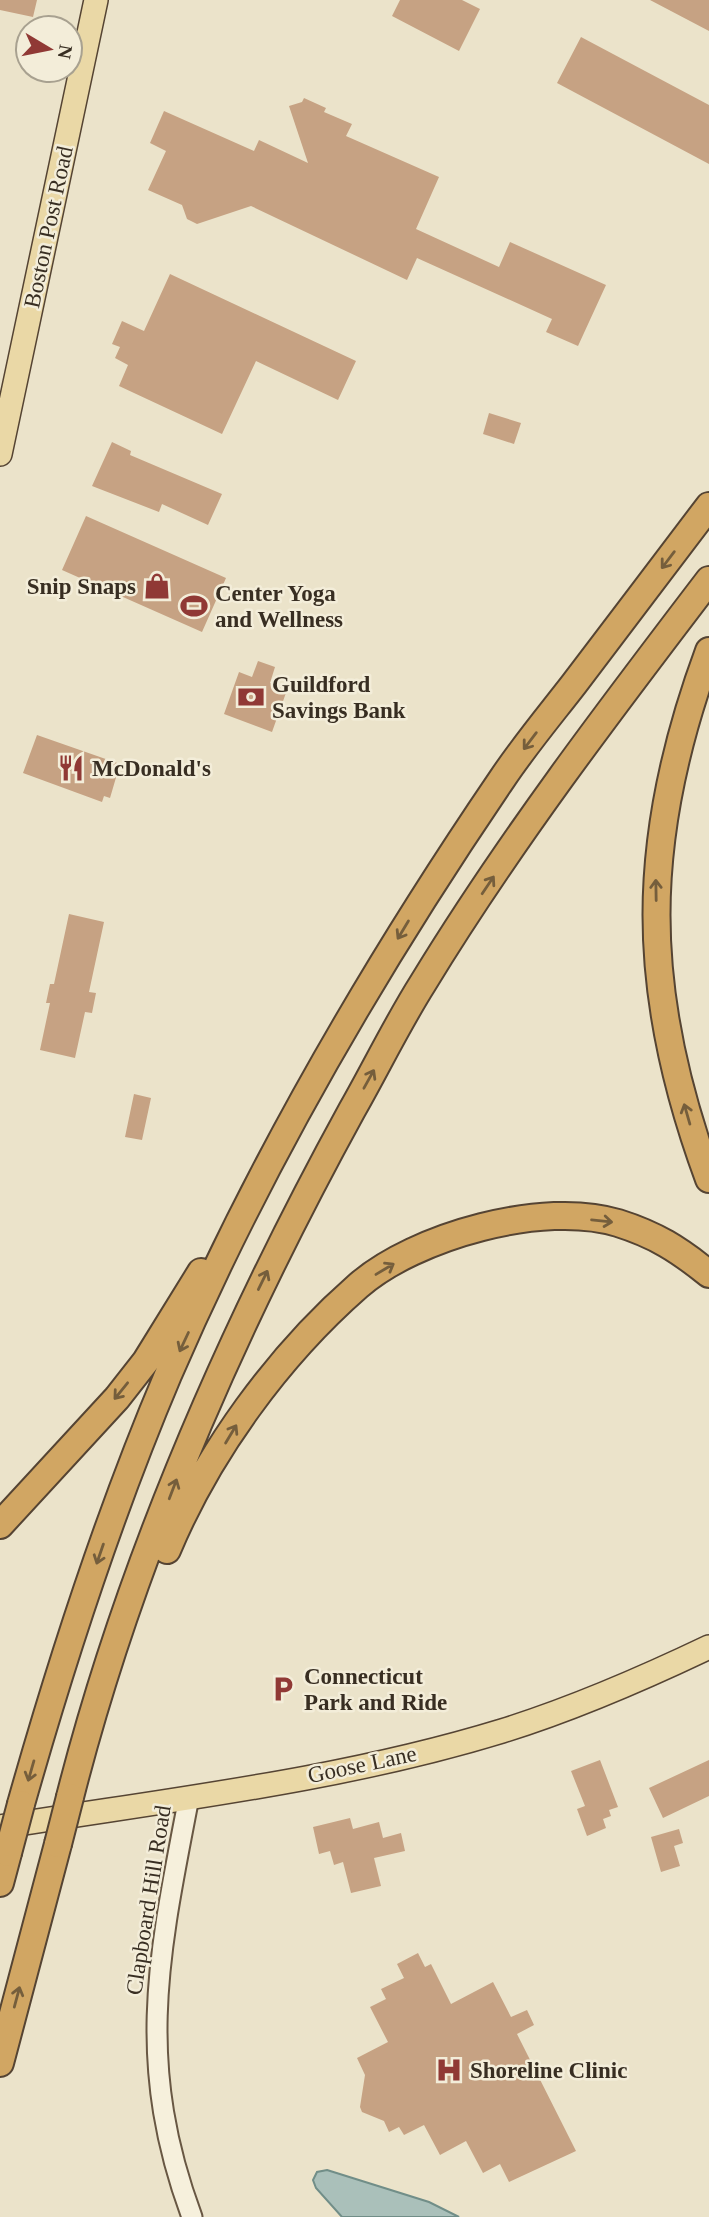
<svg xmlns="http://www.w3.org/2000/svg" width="709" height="2217" viewBox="0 0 709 2217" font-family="Georgia,serif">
	<rect width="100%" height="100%" fill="#ebe3ca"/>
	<!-- water -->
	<path fill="#aac0ba" stroke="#718e88" stroke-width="2" d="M327 2170 429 2202 459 2217H342L316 2188 313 2180 317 2172Z"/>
	<!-- building -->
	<path fill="#c6a283" d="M0 0H37L33 17 0 10Z
		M400 0H462L480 9 459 51 392 16Z
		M650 0H709V31Z
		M581 37 709 105V164L557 83Z
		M304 98 326 108 324 112 352 124 346 136 439 177 416 229 499 267 510 242 606 285 578 346 546 332 552 319 417 258 407 280 251 206 197 224 187 219 182 205 148 190 166 151 150 143 164 111 254 151 259 140 308 163 289 106 302 102Z
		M170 274 356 361 338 400 256 361 222 434 119 386 128 365 115 358 120 347 112 344 122 321 144 331Z
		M489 413 521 423 514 444 483 434Z
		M112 442 131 451 130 455 222 494 208 525 162 504 159 512 92 486Z
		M86 516 226 578 202 632 62 570Z
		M258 661 275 667 270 683 287 690 272 732 224 714 239 672 252 677Z
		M37 735 120 764 110 798 104 796 102 802 23 773Z
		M69 914 104 922 89 992 96 993 92 1013 85 1012 75 1058 40 1050 50 1003H46L50 984H54Z
		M134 1094 151 1098 142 1140 125 1137Z
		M600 1760 618 1807 609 1810 611 1816 603 1819 606 1828 587 1836 577 1809 585 1806 571 1771Z
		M709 1760V1796L663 1818 649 1788Z
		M350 1818 353 1829 379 1822 383 1838 401 1833 405 1851 374 1858 381 1886 351 1893 343 1862 334 1865 330 1851 319 1854 313 1827Z
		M679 1829 683 1843 674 1846 680 1866 661 1872 651 1837Z
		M418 1953 425 1967 431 1964 451 2004 493 1982 511 2017 527 2010 534 2025 517 2034 576 2151 509 2182 500 2164 483 2173 466 2141 440 2155 424 2125 404 2135 399 2127 389 2132 384 2121 362 2112 360 2107 365 2075 357 2058 388 2042 370 2007 386 1999 381 1989 404 1978 397 1964Z"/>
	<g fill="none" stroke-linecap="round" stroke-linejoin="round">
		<!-- secondary casing -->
		<g stroke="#685743" stroke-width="23">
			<path id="secondary" d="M189 1797C159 1953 134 2061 192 2217"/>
		</g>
		<!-- primary casing -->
		<g stroke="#543" stroke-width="26">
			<path id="primary" d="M0 454 96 0
				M0 1827C167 1800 339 1781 502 1731 573 1709 642 1679 709 1647"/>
		</g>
		<!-- highway casing -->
		<g stroke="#543" stroke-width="30">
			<path id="highway" d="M709 651C639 840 639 990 709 1179
				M0 1525 117 1398 146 1361 201 1272
				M167 1550C208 1452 278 1356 358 1286 415 1236 544 1200 618 1223 656 1235 678 1249 709 1274
				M70 1797C131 1557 233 1327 352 1110 376 1068 397 1024 423 983 509 842 609 711 709 580
				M21 1804C62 1659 109 1514 168 1375 258 1166 374 967 502 779 524 746 550 715 574 684 619 625 664 565 709 506
				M0 1883 8 1853
				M0 2063 58 1844"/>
		</g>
		<!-- secondary -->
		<use href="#secondary" stroke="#f6f0dc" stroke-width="19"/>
		<!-- primary -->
		<use href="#primary" stroke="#ead8a6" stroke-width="23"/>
		<!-- highway -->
		<use href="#highway" stroke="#d1a663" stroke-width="26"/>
		<!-- highway-bridge casing -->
		<g stroke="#543" stroke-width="30" stroke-linecap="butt">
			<path id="highway-bridge" d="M58 1844 70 1797
				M8 1853 21 1804"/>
		</g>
		<!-- highway-bridge -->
		<use href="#highway-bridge" stroke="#d1a663" stroke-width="26"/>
	</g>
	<!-- one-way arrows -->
	<defs><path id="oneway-shaft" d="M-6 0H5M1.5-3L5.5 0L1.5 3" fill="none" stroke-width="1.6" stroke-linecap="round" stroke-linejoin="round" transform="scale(1.75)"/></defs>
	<g stroke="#755e3c">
		<use href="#oneway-shaft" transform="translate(668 560) rotate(127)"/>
		<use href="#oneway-shaft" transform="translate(530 741) rotate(127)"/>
		<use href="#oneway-shaft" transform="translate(488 885) rotate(-56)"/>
		<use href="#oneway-shaft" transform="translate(656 890) rotate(-91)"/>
		<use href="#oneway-shaft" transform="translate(403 930) rotate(121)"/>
		<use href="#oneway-shaft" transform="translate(369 1079) rotate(-61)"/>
		<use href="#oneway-shaft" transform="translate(687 1114) rotate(-106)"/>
		<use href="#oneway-shaft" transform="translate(602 1221) rotate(6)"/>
		<use href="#oneway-shaft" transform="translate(385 1269) rotate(-31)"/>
		<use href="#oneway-shaft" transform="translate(263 1280) rotate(-64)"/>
		<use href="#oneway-shaft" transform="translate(184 1342) rotate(115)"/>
		<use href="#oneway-shaft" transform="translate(121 1391) rotate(129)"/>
		<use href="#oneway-shaft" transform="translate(231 1434) rotate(-59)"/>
		<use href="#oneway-shaft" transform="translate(173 1489) rotate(-69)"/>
		<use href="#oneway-shaft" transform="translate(100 1554) rotate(109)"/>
		<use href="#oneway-shaft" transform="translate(31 1771) rotate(106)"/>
		<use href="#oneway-shaft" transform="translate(17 1997) rotate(-75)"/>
	</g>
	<!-- icons -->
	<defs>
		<g id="shop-bare" transform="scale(2.1)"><path d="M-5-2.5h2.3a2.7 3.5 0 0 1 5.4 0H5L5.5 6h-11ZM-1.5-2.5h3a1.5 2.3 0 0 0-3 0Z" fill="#903935" stroke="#f3edd9" stroke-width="2.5" paint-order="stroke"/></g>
		<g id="stadium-bare" transform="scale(2.1)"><path d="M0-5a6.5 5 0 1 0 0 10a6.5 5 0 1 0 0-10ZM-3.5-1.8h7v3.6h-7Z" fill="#903935" stroke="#f3edd9" stroke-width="2.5" paint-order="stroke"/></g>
		<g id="bank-bare" transform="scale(2.1)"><path d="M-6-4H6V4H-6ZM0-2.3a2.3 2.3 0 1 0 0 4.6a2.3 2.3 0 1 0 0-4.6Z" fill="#903935" stroke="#f3edd9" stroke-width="2.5" paint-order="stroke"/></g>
		<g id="restaurant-bare" transform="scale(2.1)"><path d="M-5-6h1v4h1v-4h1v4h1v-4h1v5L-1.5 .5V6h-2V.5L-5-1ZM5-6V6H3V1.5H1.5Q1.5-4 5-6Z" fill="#903935" stroke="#f3edd9" stroke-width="2.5" paint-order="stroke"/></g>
		<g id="parking-bare" transform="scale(2.1)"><path d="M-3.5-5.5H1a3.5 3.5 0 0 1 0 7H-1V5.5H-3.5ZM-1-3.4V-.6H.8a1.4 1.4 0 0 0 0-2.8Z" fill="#903935" stroke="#f3edd9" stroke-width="2.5" paint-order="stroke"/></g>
		<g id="hospital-bare" transform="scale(2.1)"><path d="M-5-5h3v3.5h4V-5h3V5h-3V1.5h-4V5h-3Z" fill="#903935" stroke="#f3edd9" stroke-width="2.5" paint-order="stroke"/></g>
	</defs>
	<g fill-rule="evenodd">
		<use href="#shop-bare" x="157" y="586"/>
		<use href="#stadium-bare" x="194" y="606"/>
		<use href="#bank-bare" x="251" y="697"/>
		<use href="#restaurant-bare" x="71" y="768"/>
		<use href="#parking-bare" x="283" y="1689"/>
		<use href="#hospital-bare" x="449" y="2070"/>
	</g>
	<g text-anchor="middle" stroke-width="5" stroke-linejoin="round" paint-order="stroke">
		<!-- street labels -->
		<g font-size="23" fill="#382e22" stroke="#f3edd9">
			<text transform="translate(48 227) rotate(-78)" y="8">Boston Post Road</text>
			<text transform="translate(362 1764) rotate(-12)" y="8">Goose Lane</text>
			<text transform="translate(148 1900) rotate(-81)" y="8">Clapboard Hill Road</text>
		</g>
		<!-- poi labels -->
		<g font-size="23" font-weight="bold" fill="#382e22" stroke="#f3edd9" text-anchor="start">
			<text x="136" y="594" text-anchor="end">Snip Snaps</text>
			<text x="215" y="601">Center Yoga<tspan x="215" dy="26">and Wellness</tspan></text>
			<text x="272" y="692">Guildford<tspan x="272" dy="26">Savings Bank</tspan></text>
			<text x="92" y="776">McDonald's</text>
			<text x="304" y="1684">Connecticut<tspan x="304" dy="26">Park and Ride</tspan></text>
			<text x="470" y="2078">Shoreline Clinic</text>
		</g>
	</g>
	<!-- north arrow -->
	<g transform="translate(49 49) rotate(100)"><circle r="33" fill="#f3edd9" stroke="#a8a190" stroke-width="2"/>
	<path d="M0-5L12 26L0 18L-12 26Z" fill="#903935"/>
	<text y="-10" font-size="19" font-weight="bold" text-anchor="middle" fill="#382e22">N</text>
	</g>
</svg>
